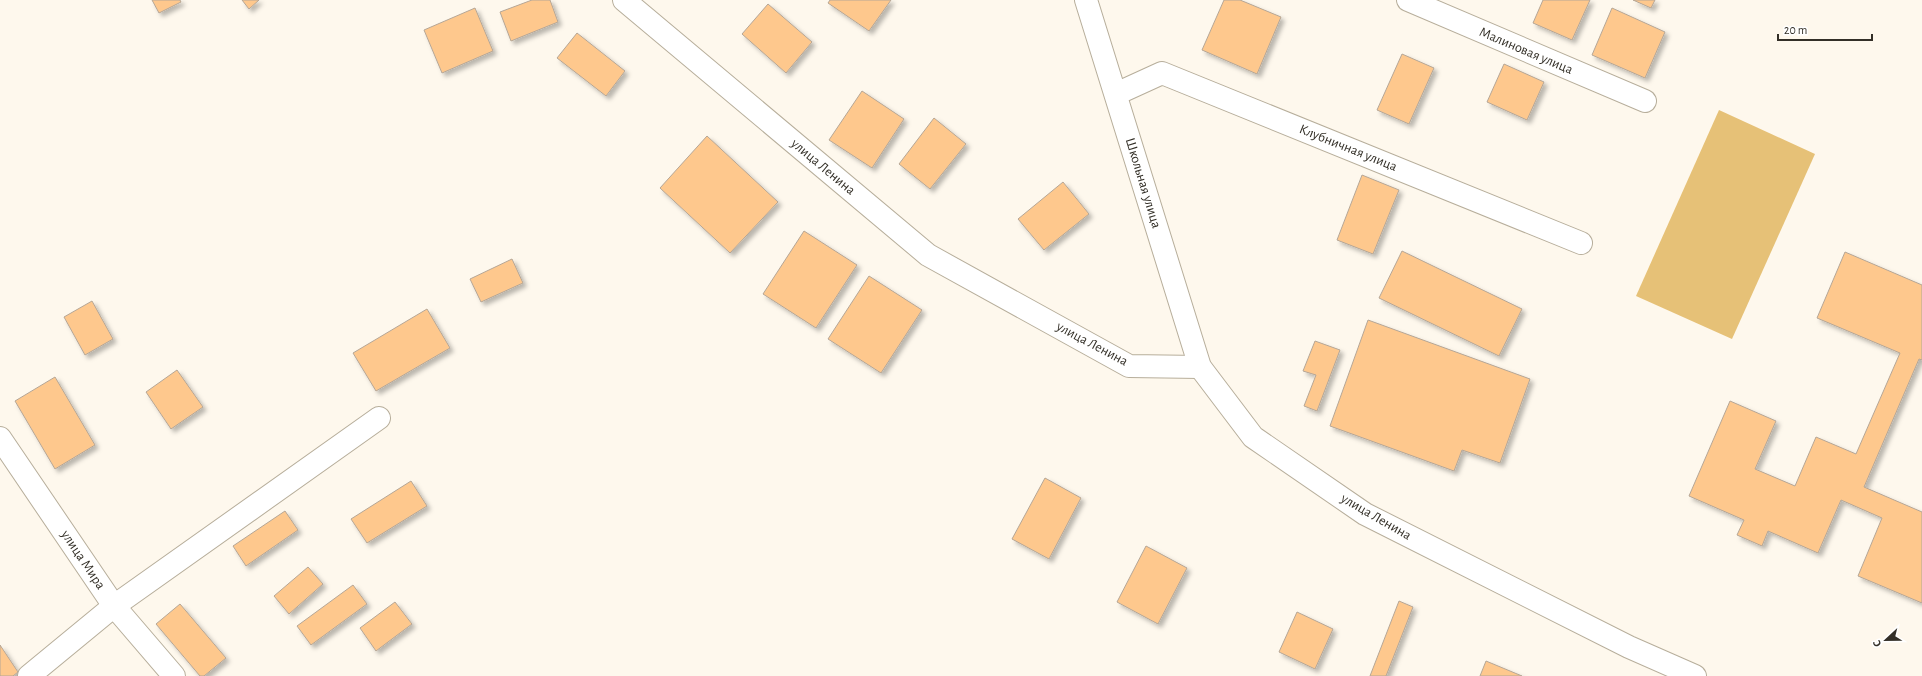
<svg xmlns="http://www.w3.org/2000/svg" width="1922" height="676" font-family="'Alegreya Sans',sans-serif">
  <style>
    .green { fill: #e6c177 }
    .building { fill: #fec88d; stroke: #b5a696; filter: url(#shadow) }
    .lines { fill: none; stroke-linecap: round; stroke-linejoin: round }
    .minor-casing { stroke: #b7ae9b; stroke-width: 24 }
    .minor { stroke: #fff; stroke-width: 22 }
    .labels { text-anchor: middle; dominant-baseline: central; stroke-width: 4; stroke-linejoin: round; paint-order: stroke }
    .street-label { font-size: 14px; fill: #332f27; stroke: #fff }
  </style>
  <defs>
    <filter id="shadow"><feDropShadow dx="3.5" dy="3.5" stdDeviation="2" flood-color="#0004"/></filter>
  </defs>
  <rect width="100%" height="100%" fill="#fef8ed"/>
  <path class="green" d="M 1719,110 L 1815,154 L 1732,339 L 1636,296 Z"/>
  <g class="building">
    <path d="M 152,0 L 180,0 L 181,2 L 159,13 Z"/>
    <path d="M 242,0 L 259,0 L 249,9 Z"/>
    <path d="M 532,0 L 550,0 L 558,22 L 511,41 L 500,12 Z"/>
    <path d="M 830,0 L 891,0 L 869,31 L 828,3 Z"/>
    <path d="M 1224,0 L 1240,0 L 1281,17 L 1257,74 L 1202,50 Z"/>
    <path d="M 1543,0 L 1590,0 L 1572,40 L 1533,23 Z"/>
    <path d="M 1633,0 L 1655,0 L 1651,8 Z"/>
    <path d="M 768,4 L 812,42 L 786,73 L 742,34 Z"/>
    <path d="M 475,8 L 493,51 L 442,73 L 424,30 Z"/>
    <path d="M 1612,8 L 1665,32 L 1645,78 L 1592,55 Z"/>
    <path d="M 577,33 L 625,71 L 606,96 L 557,58 Z"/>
    <path d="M 1402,54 L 1434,68 L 1409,124 L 1377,110 Z"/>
    <path d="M 1504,64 L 1544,82 L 1527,120 L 1487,102 Z"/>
    <path d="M 862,91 L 904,119 L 872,168 L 829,140 Z"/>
    <path d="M 934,118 L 966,144 L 930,189 L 899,164 Z"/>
    <path d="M 707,136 L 778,202 L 730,253 L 660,188 Z"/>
    <path d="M 1362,175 L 1399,190 L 1373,254 L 1337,240 Z"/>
    <path d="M 1063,182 L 1089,214 L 1044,250 L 1018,219 Z"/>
    <path d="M 804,231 L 857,265 L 816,328 L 763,294 Z"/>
    <path d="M 1402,251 L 1522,309 L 1499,356 L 1379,298 Z"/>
    <path d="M 1845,252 L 1922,285 L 1922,360 L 1919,359 L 1864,487 L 1922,512 L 1922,603 L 1858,576 L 1882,518 L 1841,500 L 1818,553 L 1768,531 L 1762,546 L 1737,535 L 1744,520 L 1689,496 L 1730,401 L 1776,421 L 1755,469 L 1795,486 L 1816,437 L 1856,454 L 1900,353 L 1817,318 Z"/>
    <path d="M 512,259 L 523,283 L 481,302 L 470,279 Z"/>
    <path d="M 869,276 L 922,310 L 881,373 L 828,339 Z"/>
    <path d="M 92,301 L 113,339 L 85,355 L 64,317 Z"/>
    <path d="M 427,309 L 450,348 L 376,391 L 353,353 Z"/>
    <path d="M 1368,320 L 1530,379 L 1500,463 L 1462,450 L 1454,471 L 1330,426 Z"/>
    <path d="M 1315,341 L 1340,350 L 1317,411 L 1304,406 L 1316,375 L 1303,371 Z"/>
    <path d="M 177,370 L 203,407 L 171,429 L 146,392 Z"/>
    <path d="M 55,377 L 95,445 L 55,469 L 15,401 Z"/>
    <path d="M 1045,478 L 1081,498 L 1049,559 L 1012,539 Z"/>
    <path d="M 411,481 L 427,506 L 367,543 L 351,519 Z"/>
    <path d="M 285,511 L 298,530 L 246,566 L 233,546 Z"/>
    <path d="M 1146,546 L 1187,568 L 1158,624 L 1117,602 Z"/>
    <path d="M 308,567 L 323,584 L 289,614 L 274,596 Z"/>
    <path d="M 353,585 L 367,604 L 311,645 L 297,626 Z"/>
    <path d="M 1399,601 L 1413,607 L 1386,676 L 1370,676 Z"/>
    <path d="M 395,602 L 412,624 L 376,651 L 360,628 Z"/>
    <path d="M 180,604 L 226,658 L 204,676 L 200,676 L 156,624 Z"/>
    <path d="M 1297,612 L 1333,629 L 1315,669 L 1279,652 Z"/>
    <path d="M 0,645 L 18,672 L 13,676 L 0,676 Z"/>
    <path d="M 1486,661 L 1522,676 L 1480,676 Z"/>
  </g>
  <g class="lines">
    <g class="minor-casing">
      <g id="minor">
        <path d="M 624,0 L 928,255 L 1129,366 L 1200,367"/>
        <path d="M 1086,0 L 1200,367 L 1253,437 L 1365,514 L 1629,647 L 1695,676"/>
        <path d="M 1408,0 L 1645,101"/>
        <path d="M 1116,94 L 1162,73 L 1581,243"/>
        <path d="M 0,438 L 114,606 L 174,676"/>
        <path d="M 29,676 L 114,606 L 379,418"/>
      </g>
    </g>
    <use href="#minor" class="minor"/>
  </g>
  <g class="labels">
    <g class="street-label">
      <text transform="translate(1526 51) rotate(23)">Малиновая улица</text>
      <text transform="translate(1348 148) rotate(22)">Клубничная улица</text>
      <text transform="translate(823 167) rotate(40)">улица Ленина</text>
      <text transform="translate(1143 183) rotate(73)">Школьная улица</text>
      <text transform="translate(1092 344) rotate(28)">улица Ленина</text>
      <text transform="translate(1376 517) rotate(30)">улица Ленина</text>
      <text transform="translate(83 560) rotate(56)">улица Мира</text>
    </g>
  </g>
  <g transform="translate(1886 640) rotate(248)" stroke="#ffffff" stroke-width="3" paint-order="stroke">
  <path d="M0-3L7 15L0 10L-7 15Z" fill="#332f27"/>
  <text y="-6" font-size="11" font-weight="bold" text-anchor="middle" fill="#332f27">С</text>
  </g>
  <path d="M1778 34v6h94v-6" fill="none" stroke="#332f27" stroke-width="2"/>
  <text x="1784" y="34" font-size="12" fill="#332f27" stroke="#ffffff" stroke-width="3" paint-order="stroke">20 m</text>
</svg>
